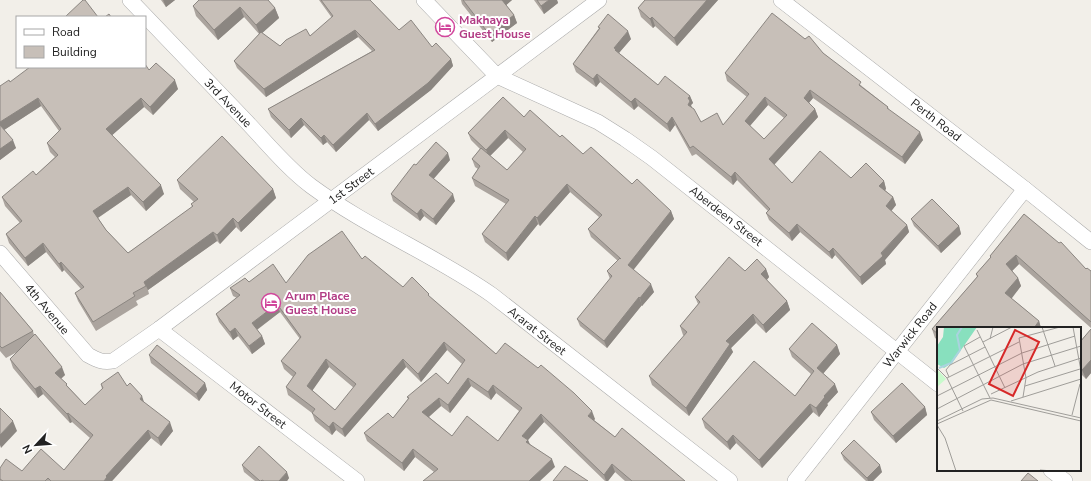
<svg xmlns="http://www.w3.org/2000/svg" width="1091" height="481" font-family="'Nunito Sans',sans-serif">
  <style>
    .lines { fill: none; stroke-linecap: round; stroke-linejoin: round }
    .minor-casing { stroke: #a9a9a9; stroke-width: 16 }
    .minor { stroke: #fff; stroke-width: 15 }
    .wall { fill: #aba49e; fill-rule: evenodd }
    .shaded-wall { fill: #8b8681 }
    .building { fill: #c7bfb8; stroke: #8b8681; fill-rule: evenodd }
    .labels { text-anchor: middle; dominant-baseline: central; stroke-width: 4; stroke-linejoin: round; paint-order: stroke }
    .hotel-label { font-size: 12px; font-weight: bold; fill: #b23c85; stroke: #fff; text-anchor: start }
    .street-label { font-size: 12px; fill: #222; stroke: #fff }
    .inset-river { fill: none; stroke: #aad3df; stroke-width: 2 }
    .inset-road { fill: none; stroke: #9f9d99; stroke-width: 1 }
    .view { fill: #d62828; fill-opacity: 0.15; stroke: #d62828; stroke-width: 2 }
    .inset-edge { fill: none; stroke: #222; stroke-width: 2 }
  </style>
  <rect width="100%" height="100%" fill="#f2efe9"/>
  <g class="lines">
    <g class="minor-casing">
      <g id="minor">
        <path d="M 130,0 C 168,40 207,80 245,120 C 266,142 287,168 311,186 C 368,228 435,255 492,295 L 730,481"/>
        <path d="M 424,0 L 497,76 L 598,122 L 625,139 L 652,158 L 938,384"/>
        <path d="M 781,0 L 1025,189 L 1091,242"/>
        <path d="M 0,253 L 88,355 C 97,360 103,363 113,361 L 159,329 L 599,0"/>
        <path d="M 159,329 L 357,481"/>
        <path d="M 1051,470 L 1065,481"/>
        <path d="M 795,481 L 1025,189"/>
      </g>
    </g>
    <use href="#minor" class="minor"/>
  </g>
  <g class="wall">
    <path d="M 161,0 L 175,0 L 166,7 Z"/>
    <path d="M 319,0 L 370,0 L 399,30 L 432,47 L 451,59 L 453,66 L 431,90 L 378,131 L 369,120 L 336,152 L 327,142 L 323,145 L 304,125 L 291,138 L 271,117 L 268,109 L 372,51 L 358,37 L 266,97 L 237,68 L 234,61 L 259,34 L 244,17 L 218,40 L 196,16 L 193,6 L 275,8 L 279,18 L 262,33 L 280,46 L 310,36 L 332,18 Z"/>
    <path d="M 461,0 L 512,0 L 506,5 L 514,15 L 517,23 L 492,42 L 462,4 Z"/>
    <path d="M 534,0 L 557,0 L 558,3 L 544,14 Z"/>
    <path d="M 645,0 L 718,0 L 677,46 L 655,26 L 653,28 L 641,17 L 638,8 Z"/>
    <path d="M 598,27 L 631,39 L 619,53 L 658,85 L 690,96 L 693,103 L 691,105 L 692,108 L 701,122 L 723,125 L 747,97 L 727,81 L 725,73 L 805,39 L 823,53 L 863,87 L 888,107 L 889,110 L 923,140 L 905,164 L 813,98 L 809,103 L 815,109 L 818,117 L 774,165 L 792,183 L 851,178 L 884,181 L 886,189 L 885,190 L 893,197 L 896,205 L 891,211 L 907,225 L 909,232 L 885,260 L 886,264 L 862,285 L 835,255 L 832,259 L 800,232 L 792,241 L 769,220 L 766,213 L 768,211 L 737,180 L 733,185 L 696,154 L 692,156 L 675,125 L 670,132 L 638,106 L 634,110 L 600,82 L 596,87 L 576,72 L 573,64 L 599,28 ZM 768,105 L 784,118 L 764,139 L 750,126 Z"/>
    <path d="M 149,70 L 178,89 L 153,115 L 144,107 L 112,135 L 164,194 L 146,211 L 131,195 L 98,218 L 106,230 L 128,253 L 192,207 L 191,204 L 194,202 L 180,189 L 177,180 L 273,189 L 276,198 L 241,232 L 236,227 L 220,244 L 217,241 L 148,290 L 149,294 L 136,301 L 138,305 L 96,331 L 78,301 L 75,293 L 81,289 L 64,270 L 62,272 L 46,252 L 28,266 L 9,243 L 6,234 L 20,223 L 5,206 L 2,197 L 36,175 L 55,157 L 50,152 L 47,143 L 59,131 L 41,106 L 4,130 L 16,148 L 0,160 L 0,86 L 10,82 Z"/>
    <path d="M 524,117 L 560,137 L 583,154 L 632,184 L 671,211 L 674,219 L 633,269 L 654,292 L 642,306 L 642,305 L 607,348 L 580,326 L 577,319 L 610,279 L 607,271 L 618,261 L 591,237 L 588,229 L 599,217 L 570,192 L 540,226 L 538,224 L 508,261 L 485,242 L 482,234 L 506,204 L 475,186 L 472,178 L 478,169 L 475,167 L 472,159 L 480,149 L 471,140 L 468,133 ZM 508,138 L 523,152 L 507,170 L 490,156 Z"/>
    <path d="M 450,160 L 433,179 L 455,201 L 436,225 L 424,216 L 420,221 L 393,201 L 391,194 L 416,165 Z"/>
    <path d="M 1024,214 L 1086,269 L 1091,271 L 1091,328 L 1019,264 L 1012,271 L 1018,278 L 1021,286 L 1011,298 L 1039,321 L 1041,328 L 938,328 L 938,340 L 935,338 L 932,329 L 977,277 L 976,274 L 990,258 L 990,256 Z"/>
    <path d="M 911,219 L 959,226 L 961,234 L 941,253 L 914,226 Z"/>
    <path d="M 362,259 L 403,287 L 431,298 L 496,354 L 595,419 L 594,420 L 615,437 L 685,481 L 625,481 L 615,472 L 608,481 L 605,481 L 544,422 L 528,440 L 530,444 L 555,467 L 434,472 L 415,457 L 404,471 L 367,441 L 364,433 L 393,418 L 408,399 L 407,397 L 448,384 L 462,364 L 447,350 L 421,382 L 406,367 L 345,437 L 336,430 L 332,435 L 315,421 L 312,413 L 288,395 L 286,387 L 293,377 L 284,369 L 281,361 L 300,339 L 280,312 L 257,330 L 262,336 L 265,344 L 252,354 L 238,336 L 233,340 L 219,322 L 216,314 L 237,298 L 233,296 L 230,288 L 249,282 L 286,283 ZM 329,367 L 354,388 L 335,410 L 312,390 ZM 471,386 L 491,400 L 496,393 L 519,411 L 498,441 L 452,436 L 429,417 L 441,406 L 450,413 Z"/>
    <path d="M 766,269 L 769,277 L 767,280 L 787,301 L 790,310 L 766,333 L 756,323 L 731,348 L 733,352 L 689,416 L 652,385 L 649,376 L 684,336 L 683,335 L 680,326 L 698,304 L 695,297 L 745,271 Z"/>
    <path d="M 0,292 L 33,331 L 34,335 L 65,375 L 61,379 L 85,405 L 102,389 L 101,384 L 127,386 L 173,431 L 161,446 L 151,438 L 112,481 L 0,481 L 0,468 L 22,471 L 64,470 L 90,438 L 72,422 L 70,423 L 43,394 L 38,398 L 13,368 L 10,359 L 17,352 L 6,358 L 0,351 Z"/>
    <path d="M 1091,329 L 1091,373 L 1086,379 L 1080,373 L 1080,342 Z"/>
    <path d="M 837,345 L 840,354 L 823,374 L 838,392 L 827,404 L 828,405 L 819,417 L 813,412 L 762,468 L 736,443 L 730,450 L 705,428 L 702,419 L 795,396 L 811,374 L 792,357 L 789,349 Z"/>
    <path d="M 149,355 L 205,383 L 207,390 L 199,401 L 151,363 Z"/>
    <path d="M 925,407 L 927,415 L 896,443 L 874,420 L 871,412 Z"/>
    <path d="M 841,453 L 882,472 L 873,481 L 866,481 L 844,460 Z"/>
    <path d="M 242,465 L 289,478 L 287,481 L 255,481 L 244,472 Z"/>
  </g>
  <g class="shaded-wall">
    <path d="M 163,0 L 175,0 L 166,7 Z"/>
    <path d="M 501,0 L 512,0 L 504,7 Z"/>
    <path d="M 549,0 L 557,0 L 558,3 L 544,14 L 541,6 Z"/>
    <path d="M 707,0 L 718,0 L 677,46 L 674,38 Z"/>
    <path d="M 240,7 L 244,17 L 218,40 L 214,30 Z"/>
    <path d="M 275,8 L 279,18 L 260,35 L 256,25 Z"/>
    <path d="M 514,15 L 517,23 L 492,42 L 489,34 Z"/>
    <path d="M 652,17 L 655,26 L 653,28 L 650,19 Z"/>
    <path d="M 355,30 L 358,37 L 266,97 L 264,89 Z"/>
    <path d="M 628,31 L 631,39 L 618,54 L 615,50 L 614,48 Z"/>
    <path d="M 451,59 L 453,66 L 431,90 L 378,131 L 375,124 Z"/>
    <path d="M 597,74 L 600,82 L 596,87 L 593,79 Z"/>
    <path d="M 175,80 L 178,89 L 153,115 L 150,107 Z"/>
    <path d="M 810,90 L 813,98 L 807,105 L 804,98 Z"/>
    <path d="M 690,96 L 693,103 L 691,105 L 692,109 L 688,105 L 688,98 Z"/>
    <path d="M 765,97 L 768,105 L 748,128 L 745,121 Z"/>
    <path d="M 38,98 L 41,106 L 1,132 L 0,128 L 0,122 Z"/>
    <path d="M 141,98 L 144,107 L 109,138 L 106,129 Z"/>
    <path d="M 635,98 L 638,106 L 634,110 L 631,102 Z"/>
    <path d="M 815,109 L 818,117 L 772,167 L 769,159 Z"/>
    <path d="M 367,113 L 369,120 L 336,152 L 333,145 Z"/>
    <path d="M 672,117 L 675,125 L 670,132 L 667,124 Z"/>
    <path d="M 301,118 L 304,125 L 291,138 L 289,130 Z"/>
    <path d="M 505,130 L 508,138 L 489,157 L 486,150 Z"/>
    <path d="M 920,132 L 923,140 L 905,164 L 902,157 Z"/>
    <path d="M 324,135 L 327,142 L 323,145 L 321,138 Z"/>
    <path d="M 13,140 L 16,148 L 0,160 L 0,149 Z"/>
    <path d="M 448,153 L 450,160 L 431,182 L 429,175 Z"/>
    <path d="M 735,172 L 737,180 L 733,185 L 731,177 Z"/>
    <path d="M 884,181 L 886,189 L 882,193 L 879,186 Z"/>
    <path d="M 567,184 L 570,192 L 540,226 L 537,218 Z"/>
    <path d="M 161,185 L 164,194 L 146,211 L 143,202 Z"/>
    <path d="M 128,187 L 131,195 L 96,219 L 93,211 Z"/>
    <path d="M 273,189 L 276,198 L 241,232 L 238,223 Z"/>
    <path d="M 453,194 L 455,201 L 436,225 L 433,219 Z"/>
    <path d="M 893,197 L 896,205 L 889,214 L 886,206 Z"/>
    <path d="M 421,209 L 424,216 L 420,221 L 417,214 Z"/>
    <path d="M 671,211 L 674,219 L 631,273 L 628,265 Z"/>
    <path d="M 535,216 L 538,224 L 508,261 L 506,253 Z"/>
    <path d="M 233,218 L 236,227 L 220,244 L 217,235 Z"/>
    <path d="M 797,224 L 800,232 L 792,241 L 789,233 Z"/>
    <path d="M 907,225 L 909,232 L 885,260 L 886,264 L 862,285 L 860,277 Z"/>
    <path d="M 959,226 L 961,234 L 941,253 L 938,246 Z"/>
    <path d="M 213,232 L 217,241 L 148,290 L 144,282 Z"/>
    <path d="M 43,243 L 46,252 L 28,266 L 25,258 Z"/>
    <path d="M 833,248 L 835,255 L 832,259 L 829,252 Z"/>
    <path d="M 1016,255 L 1019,264 L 1010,273 L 1006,264 Z"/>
    <path d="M 61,262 L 64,270 L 62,272 L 59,264 Z"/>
    <path d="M 766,269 L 769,277 L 764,283 L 761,274 Z"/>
    <path d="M 1018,278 L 1021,286 L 1009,302 L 1005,293 Z"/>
    <path d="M 651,284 L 654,292 L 642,306 L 640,298 Z"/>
    <path d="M 639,297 L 642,305 L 607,348 L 604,341 Z"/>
    <path d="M 787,301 L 790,310 L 766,333 L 763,325 Z"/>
    <path d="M 277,304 L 280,312 L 255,331 L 252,323 Z"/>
    <path d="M 753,314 L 756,323 L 731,348 L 733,352 L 689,416 L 686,408 L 726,341 Z"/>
    <path d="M 1039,321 L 1041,328 L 1034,328 Z"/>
    <path d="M 235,328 L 238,336 L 233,340 L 230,332 Z"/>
    <path d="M 262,336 L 265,344 L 252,354 L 249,346 Z"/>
    <path d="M 444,342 L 447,350 L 421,382 L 418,374 Z"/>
    <path d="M 837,345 L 840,354 L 820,377 L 817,368 Z"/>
    <path d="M 326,359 L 329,367 L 310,394 L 307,386 Z"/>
    <path d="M 403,359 L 406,367 L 345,437 L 342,429 Z"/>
    <path d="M 1091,360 L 1091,373 L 1086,379 L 1082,370 Z"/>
    <path d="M 62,367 L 65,375 L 58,381 L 55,373 Z"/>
    <path d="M 468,378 L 471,386 L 450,413 L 448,405 Z"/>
    <path d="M 205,383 L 207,390 L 199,401 L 196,394 Z"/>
    <path d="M 835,384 L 838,392 L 827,404 L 828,405 L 819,417 L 816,408 L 824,396 Z"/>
    <path d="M 493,385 L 496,393 L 491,400 L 488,392 Z"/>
    <path d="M 40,386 L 43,394 L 38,398 L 35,389 Z"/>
    <path d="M 142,396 L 145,405 L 140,399 Z"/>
    <path d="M 439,398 L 441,406 L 425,420 L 422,412 Z"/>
    <path d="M 810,404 L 813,412 L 762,468 L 759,460 Z"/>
    <path d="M 925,407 L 927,415 L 896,443 L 893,436 Z"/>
    <path d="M 592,411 L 595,419 L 590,424 L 588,416 Z"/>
    <path d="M 68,413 L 72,422 L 70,423 L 67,414 Z"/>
    <path d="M 541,414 L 544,422 L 528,440 L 531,448 L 522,436 Z"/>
    <path d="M 13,421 L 17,431 L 1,448 L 0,445 L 0,435 Z"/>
    <path d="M 170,422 L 173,431 L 161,446 L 158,438 Z"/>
    <path d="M 333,422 L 336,430 L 332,435 L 329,427 Z"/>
    <path d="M 148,430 L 151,438 L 112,481 L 104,481 L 106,476 Z"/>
    <path d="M 733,435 L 736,443 L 730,450 L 727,442 Z"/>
    <path d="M 413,449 L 415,457 L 404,471 L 402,463 Z"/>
    <path d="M 552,459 L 555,467 L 540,481 L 529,481 Z"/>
    <path d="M 612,464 L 615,472 L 608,481 L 606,481 L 604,475 Z"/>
    <path d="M 880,465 L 882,472 L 873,481 L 868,481 L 867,478 Z"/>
    <path d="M 287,472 L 289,478 L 287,481 L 279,481 Z"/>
  </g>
  <g class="building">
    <path d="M 83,0 L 85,0 L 98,17 L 65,17 Z"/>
    <path d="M 199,0 L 268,0 L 275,8 L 256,25 L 240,7 L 214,30 L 193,6 Z"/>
    <path d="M 321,0 L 370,0 L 399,30 L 411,20 L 432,47 L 436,43 L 451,59 L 428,83 L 375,124 L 367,113 L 333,145 L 324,135 L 321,138 L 301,118 L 289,130 L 268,109 L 375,50 L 355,30 L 264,89 L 234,61 L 261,32 L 280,46 L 286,40 L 306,29 L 310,36 L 333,16 Z"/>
    <path d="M 463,0 L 502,0 L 514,15 L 489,34 Z"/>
    <path d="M 537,0 L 549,0 L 541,6 Z"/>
    <path d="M 645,0 L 707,0 L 674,38 L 652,17 L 650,19 L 638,8 Z"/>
    <path d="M 772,13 L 805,39 L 809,36 L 823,53 L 861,82 L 859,85 L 888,107 L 887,108 L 920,132 L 902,157 L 810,90 L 804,98 L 815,109 L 769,159 L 792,183 L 820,151 L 851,178 L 866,163 L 884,181 L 879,186 L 893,197 L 886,206 L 907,225 L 881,253 L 883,256 L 860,277 L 833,248 L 829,252 L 797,224 L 789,233 L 766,213 L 770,209 L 735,172 L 731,177 L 693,146 L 690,148 L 672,117 L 667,124 L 635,98 L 631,102 L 597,74 L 593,79 L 573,64 L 600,28 L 598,27 L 608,14 L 628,31 L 614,48 L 616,49 L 615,50 L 658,85 L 665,76 L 690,96 L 688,98 L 690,101 L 688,105 L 694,109 L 701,122 L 717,113 L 723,125 L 749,94 L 725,73 ZM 765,97 L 787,115 L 764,139 L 745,121 Z"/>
    <path d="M 109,14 L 111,17 L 105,17 Z"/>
    <path d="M 156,63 L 175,80 L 150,107 L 141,98 L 106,129 L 161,185 L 143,202 L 128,187 L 93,211 L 106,230 L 128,253 L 193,206 L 191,204 L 198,199 L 177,180 L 222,136 L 273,189 L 238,223 L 233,218 L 217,235 L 213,232 L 144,282 L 146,286 L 133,293 L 135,296 L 93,322 L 75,293 L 84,287 L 61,262 L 59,264 L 43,243 L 25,258 L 6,234 L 22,221 L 2,197 L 33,171 L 36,175 L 58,155 L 47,143 L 61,129 L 38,98 L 0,122 L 0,86 L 9,80 L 10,82 L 30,67 L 145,67 L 145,64 L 149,70 Z"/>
    <path d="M 503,97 L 524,117 L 530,110 L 560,137 L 562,135 L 583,154 L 591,147 L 632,184 L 637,179 L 671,211 L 628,265 L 651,284 L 640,298 L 639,297 L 604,341 L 577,319 L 612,276 L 607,271 L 620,258 L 621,259 L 588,229 L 602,215 L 567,184 L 537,218 L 535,216 L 506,253 L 482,234 L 509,200 L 472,178 L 480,166 L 472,159 L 481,148 L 507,170 L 526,149 L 505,130 L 486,150 L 468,133 Z"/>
    <path d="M 0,125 L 13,140 L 0,149 Z"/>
    <path d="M 436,142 L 448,153 L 429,175 L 453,194 L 433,219 L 421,209 L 417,214 L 391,194 L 414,164 L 416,165 Z"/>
    <path d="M 932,199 L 959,226 L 938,246 L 911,219 Z"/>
    <path d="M 1024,214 L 1059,243 L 1061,242 L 1086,269 L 1087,268 L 1091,271 L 1091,322 L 1016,255 L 1006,264 L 1018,278 L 1005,293 L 1039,321 L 1034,328 L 938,328 L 938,334 L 932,329 L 978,276 L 976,274 L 991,257 L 990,256 Z"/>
    <path d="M 342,231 L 362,259 L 365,256 L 403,287 L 412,277 L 429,294 L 428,295 L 496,354 L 505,343 L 538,368 L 541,365 L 574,393 L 592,411 L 588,416 L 615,437 L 622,428 L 685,481 L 632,481 L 612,464 L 604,475 L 541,414 L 522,436 L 528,440 L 526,442 L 552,459 L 529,481 L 423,481 L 438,469 L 413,449 L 402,463 L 364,433 L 388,413 L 393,418 L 409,398 L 407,397 L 436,373 L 448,384 L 465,360 L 444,342 L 418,374 L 403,359 L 342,429 L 333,422 L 329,427 L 312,413 L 315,409 L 286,387 L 296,373 L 281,361 L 301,337 L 277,304 L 252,323 L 262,336 L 249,346 L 235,328 L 230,332 L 216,314 L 240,295 L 230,288 L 245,278 L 249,282 L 273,264 L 286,283 L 308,255 ZM 326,359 L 356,384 L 335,410 L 307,386 ZM 468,378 L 488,392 L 493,385 L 522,408 L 498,441 L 467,416 L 452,436 L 422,412 L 439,398 L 448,405 Z"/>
    <path d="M 729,257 L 745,271 L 757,259 L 766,269 L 761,274 L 787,301 L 763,325 L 753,314 L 726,341 L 730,344 L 686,408 L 649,376 L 687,332 L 680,326 L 700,302 L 695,297 Z"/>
    <path d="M 0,292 L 33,331 L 2,348 L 0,346 Z"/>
    <path d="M 812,323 L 837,345 L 817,368 L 835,384 L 824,396 L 825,397 L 816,408 L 810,404 L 759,460 L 733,435 L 727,442 L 702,419 L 754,361 L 795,396 L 814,371 L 789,349 Z"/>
    <path d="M 1091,329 L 1091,360 L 1082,370 L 1080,368 L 1080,342 Z"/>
    <path d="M 35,334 L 62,367 L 55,373 L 67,384 L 66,385 L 85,405 L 103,388 L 101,384 L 118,372 L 127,386 L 130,383 L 142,396 L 140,399 L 170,422 L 158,438 L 148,430 L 106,476 L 107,477 L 104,481 L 51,481 L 48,478 L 45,481 L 3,481 L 0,479 L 0,468 L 6,459 L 22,471 L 41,449 L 64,470 L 93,435 L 68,413 L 67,414 L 40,386 L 35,389 L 10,359 Z"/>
    <path d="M 157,345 L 205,383 L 196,394 L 149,355 Z"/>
    <path d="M 902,383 L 925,407 L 893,436 L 871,412 Z"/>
    <path d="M 0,408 L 13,421 L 0,435 Z"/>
    <path d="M 854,440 L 880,465 L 867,478 L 841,453 Z"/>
    <path d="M 259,446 L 287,472 L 279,481 L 264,481 L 262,480 L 261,481 L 260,481 L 242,465 Z"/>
    <path d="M 565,466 L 588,481 L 553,481 Z"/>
    <path d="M 1028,473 L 1038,481 L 1021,481 Z"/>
  </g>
  <defs>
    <g id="hotel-ring" transform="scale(1)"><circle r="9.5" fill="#fff" stroke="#d1479c" stroke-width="1.5"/><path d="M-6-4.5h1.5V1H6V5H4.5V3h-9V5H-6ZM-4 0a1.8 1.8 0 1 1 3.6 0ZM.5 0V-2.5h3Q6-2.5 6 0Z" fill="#d1479c"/></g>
  </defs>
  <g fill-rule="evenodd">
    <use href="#hotel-ring" x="445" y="27"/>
    <use href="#hotel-ring" x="271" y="303"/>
  </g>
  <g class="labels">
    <g class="hotel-label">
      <text x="459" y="20">Makhaya<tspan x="459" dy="14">Guest House</tspan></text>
      <text x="285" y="296">Arum Place<tspan x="285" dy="14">Guest House</tspan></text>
    </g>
    <g class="street-label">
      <text transform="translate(228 103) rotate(46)">3rd Avenue</text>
      <text transform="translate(936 120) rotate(38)">Perth Road</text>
      <text transform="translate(351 186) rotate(-37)">1st Street</text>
      <text transform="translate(726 216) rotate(38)">Aberdeen Street</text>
      <text transform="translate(47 309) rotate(50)">4th Avenue</text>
      <text transform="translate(537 331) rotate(38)">Ararat Street</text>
      <text transform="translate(910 335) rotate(-52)">Warwick Road</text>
      <text transform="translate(258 405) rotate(38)">Motor Street</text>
    </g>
  </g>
  <g transform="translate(937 327)">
    <rect width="144" height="144" fill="#f2efe9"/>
    <path d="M 0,42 L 9,52 L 0,60 Z" fill="#c8facc"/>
    <path d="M 7,0 L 40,0 L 15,36 L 7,41 L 0,37 L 0,19 L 6,10 Z" fill="#88e0be"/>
    <path class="inset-river" d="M 2,41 L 14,36 L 23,23 L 20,8 L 25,0"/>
    <path class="inset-road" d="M 105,0 L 118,39M 136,0 L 144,44M 40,3 L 68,61M 43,10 L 27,19 L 53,71M 53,12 L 56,0M 46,15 L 75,0M 0,41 L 10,51 L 26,84M 12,50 L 9,43 L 13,38 L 48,20M 10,51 L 82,15M 88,59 L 143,42M 54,67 L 101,45 L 144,31M 0,69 L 85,26 L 138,9M 86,70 L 89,51 L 82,11 L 123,0M 74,74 L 144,52M 0,82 L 86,37 L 144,19M 135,88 L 143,57M 0,94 L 45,72 L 56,71 L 144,91M 0,97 L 54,73 L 144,94M 0,98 L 8,111 L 19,144M 103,143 L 116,144"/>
    <path class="view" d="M 78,3 L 102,15 L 76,69 L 52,57 Z"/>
    <rect width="144" height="144" class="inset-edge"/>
  </g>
  <rect x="16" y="16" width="130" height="52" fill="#ffffff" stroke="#a7a7a7"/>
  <rect x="24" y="29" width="20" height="6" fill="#ffffff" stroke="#a7a7a7"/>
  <text x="52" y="36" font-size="12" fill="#222222">Road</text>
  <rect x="24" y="46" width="20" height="12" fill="#c7bfb8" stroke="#a7a7a7"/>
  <text x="52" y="56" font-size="12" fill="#222222">Building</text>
  <g transform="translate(36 445) rotate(244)" stroke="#ffffff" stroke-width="3" paint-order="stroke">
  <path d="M0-3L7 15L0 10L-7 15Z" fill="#222222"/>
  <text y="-6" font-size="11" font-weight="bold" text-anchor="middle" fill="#222222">N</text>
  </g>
</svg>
